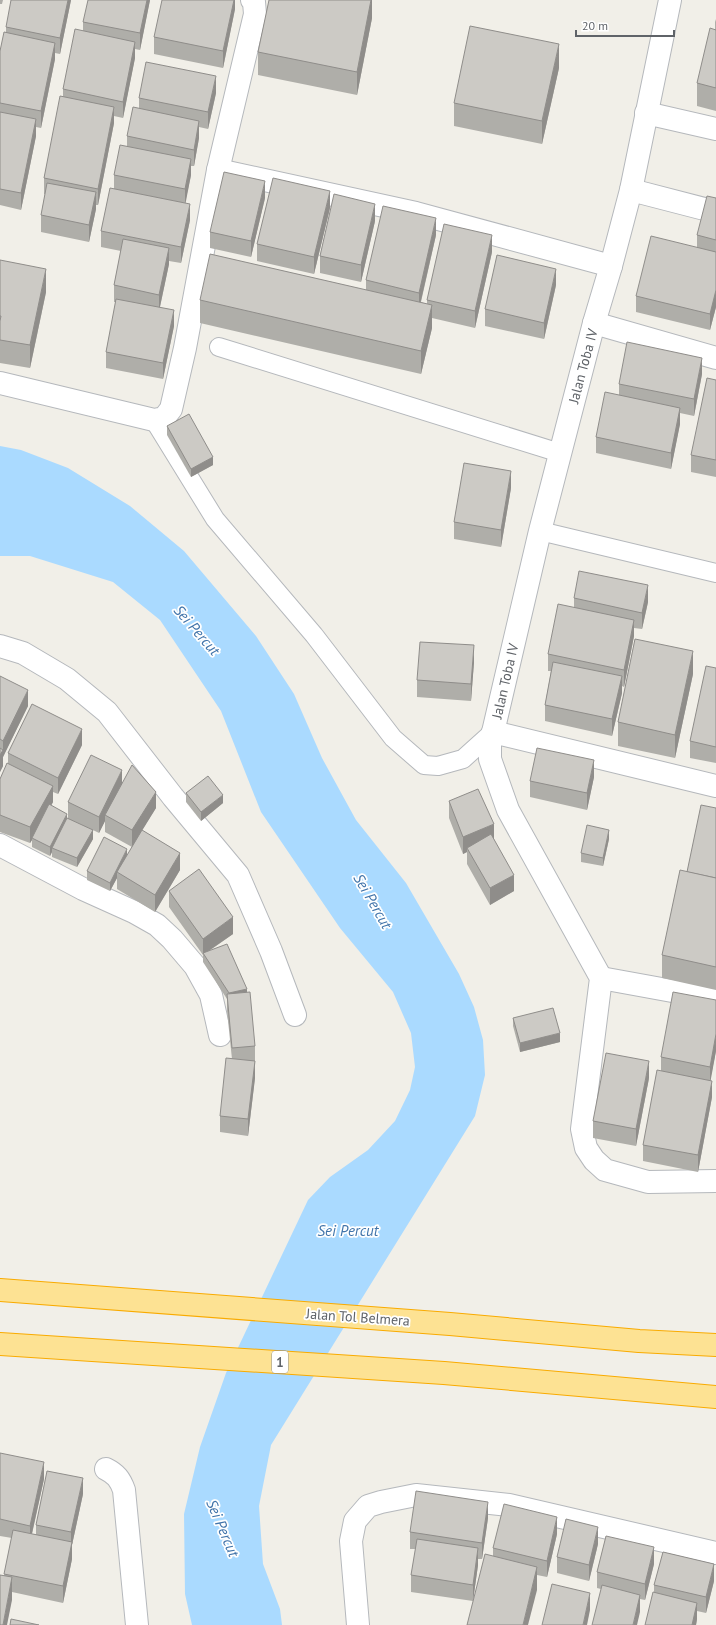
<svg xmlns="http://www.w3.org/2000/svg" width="716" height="1625" font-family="'PT Sans',sans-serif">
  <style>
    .water { fill: #aadaff }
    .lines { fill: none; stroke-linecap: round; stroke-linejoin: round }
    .lane-casing { stroke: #b5b8bc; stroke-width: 20 }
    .street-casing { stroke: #b5b8bc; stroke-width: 24 }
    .highway-casing { stroke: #f9ab00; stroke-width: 24 }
    .lane { stroke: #fff; stroke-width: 18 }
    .street { stroke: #fff; stroke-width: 22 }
    .highway { stroke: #fde293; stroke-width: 22 }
    .wall { fill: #afaea9 }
    .shaded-wall { fill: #8f8d8a }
    .building { fill: #cccac5; stroke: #8f8d8a }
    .labels { text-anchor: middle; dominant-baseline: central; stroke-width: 3.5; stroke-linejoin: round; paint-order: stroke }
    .shield { fill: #fff; stroke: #8f9295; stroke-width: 1 }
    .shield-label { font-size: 13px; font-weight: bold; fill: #5f6368 }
    .street-label { font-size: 14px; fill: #5f6368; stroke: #fff }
    .water-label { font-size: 15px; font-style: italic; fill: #4174aa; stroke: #fff }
  </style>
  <rect width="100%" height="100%" fill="#f1efe8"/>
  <path class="water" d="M 0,446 L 21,450 L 68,468 L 130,506 L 184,551 L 256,636 L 294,694 L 322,758 L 356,820 L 406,883 L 459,974 L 474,1007 L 483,1040 L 485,1075 L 475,1116 L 271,1445 L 259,1506 L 263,1564 L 280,1609 L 282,1625 L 192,1625 L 185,1594 L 184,1514 L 200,1447 L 226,1373 L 308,1200 L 330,1177 L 368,1150 L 395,1121 L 410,1090 L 415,1067 L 411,1033 L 393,992 L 340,928 L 261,812 L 221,711 L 160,620 L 113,582 L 30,556 L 0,556 Z"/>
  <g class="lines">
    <g class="lane-casing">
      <g id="lane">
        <path d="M 219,347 L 560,453"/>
        <path d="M 154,420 L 215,519 L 314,635 L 393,738 L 424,765 L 438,766 L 463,759 L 493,732"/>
        <path d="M 540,531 L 716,573"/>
      </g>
    </g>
    <g class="street-casing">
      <g id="street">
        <path d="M 670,0 L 631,190 L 611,266 L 594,323 L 540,531 L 490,745 L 490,759 L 508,810 L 601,978 L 582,1129 L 586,1148 L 594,1160 L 605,1170 L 648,1182 L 716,1181"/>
        <path d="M 646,113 L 716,129"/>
        <path d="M 218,170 L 416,213 L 611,266"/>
        <path d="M 631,190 L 716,212"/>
        <path d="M 594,323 L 716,358"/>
        <path d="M 0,383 L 154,420 L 164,418 L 171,409 L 185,348 L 218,170 L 255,14 L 254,2 L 252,0"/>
        <path d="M 0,646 L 23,653 L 67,679 L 107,712 L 173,797 L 238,875 L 271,951 L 295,1015"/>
        <path d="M 493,732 L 716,786"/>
        <path d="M 0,845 L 83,889 L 134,912 L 157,925 L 172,939 L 195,966 L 211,995 L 220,1035"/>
        <path d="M 601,978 L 716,999"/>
        <path d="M 106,1469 C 116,1474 120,1479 124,1490 L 137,1625"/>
        <path d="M 358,1625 L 351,1541 L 355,1521 L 368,1506 L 381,1502 L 416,1495 L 509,1505 L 716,1553"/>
      </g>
    </g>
    <g class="highway-casing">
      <g id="highway">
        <path d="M 0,1290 L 450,1324 L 639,1341 L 716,1345"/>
        <path d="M 0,1344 L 444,1373 L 716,1397"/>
      </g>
    </g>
    <use href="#lane" class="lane"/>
    <use href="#street" class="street"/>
    <use href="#highway" class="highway"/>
  </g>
  <g class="wall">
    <path d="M 0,0 L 3,0 L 2,4 L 0,4 Z"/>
    <path d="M 71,0 L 60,54 L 55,53 L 55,59 L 41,128 L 36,127 L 36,136 L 21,210 L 0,205 L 0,51 L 6,33 L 6,27 Z"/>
    <path d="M 150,0 L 140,50 L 135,49 L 135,58 L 123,118 L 114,116 L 114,123 L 98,205 L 96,205 L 96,209 L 89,242 L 41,232 L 41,215 L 45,194 L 44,194 L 44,178 L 63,97 L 63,89 L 83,31 L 83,22 Z"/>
    <path d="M 235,0 L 235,9 L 223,68 L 154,54 L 154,37 Z"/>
    <path d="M 372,0 L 372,18 L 357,95 L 258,75 L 258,52 Z"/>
    <path d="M 716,19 L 716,111 L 697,106 L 697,83 L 715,30 L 715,22 Z"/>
    <path d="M 559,68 L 542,144 L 454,126 L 454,103 Z"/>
    <path d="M 216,93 L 208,129 L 199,127 L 199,138 L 194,166 L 191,166 L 191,175 L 185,203 L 190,220 L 181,263 L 169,261 L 169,264 L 160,307 L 174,326 L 163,379 L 106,368 L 106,352 L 116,302 L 114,302 L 114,285 L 121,251 L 101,247 L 101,231 L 114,188 L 114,175 L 127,146 L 127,136 L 139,109 L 139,98 Z"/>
    <path d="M 265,198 L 251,257 L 210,248 L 210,232 Z"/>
    <path d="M 716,198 L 716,307 L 710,330 L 636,312 L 636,296 L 697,247 L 697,235 Z"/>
    <path d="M 330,208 L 314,274 L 257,261 L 257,244 Z"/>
    <path d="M 375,221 L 361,282 L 320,273 L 320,256 Z"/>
    <path d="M 436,235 L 421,302 L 427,304 L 427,300 L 492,252 L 475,328 L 432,318 L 432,328 L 421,374 L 200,323 L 200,300 L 366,290 L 366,280 Z"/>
    <path d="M 0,260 L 46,292 L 30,368 L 0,363 Z"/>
    <path d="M 556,285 L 544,339 L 485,326 L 485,309 Z"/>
    <path d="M 702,374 L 694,416 L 680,413 L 680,424 L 671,469 L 596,453 L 596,437 L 619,395 L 619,384 Z"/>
    <path d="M 716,380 L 716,477 L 691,472 L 691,455 Z"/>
    <path d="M 167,426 L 213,465 L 191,477 L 167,435 Z"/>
    <path d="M 511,488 L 501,547 L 454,539 L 454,522 Z"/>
    <path d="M 574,598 L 648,602 L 642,629 L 634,628 L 634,636 L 624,687 L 622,686 L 622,693 L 612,736 L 545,721 L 545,705 L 551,671 L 548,671 L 548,654 L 574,607 Z"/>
    <path d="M 474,662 L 471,701 L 417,697 L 417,680 Z"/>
    <path d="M 716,668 L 716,763 L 690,758 L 690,741 Z"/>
    <path d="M 693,674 L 675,758 L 618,746 L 618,722 Z"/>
    <path d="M 0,676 L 28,706 L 3,757 L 3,766 L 0,772 Z"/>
    <path d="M 82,745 L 58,794 L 53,792 L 53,802 L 51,806 L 67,819 L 68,819 L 68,802 L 122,783 L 156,808 L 142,830 L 180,870 L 155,912 L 117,889 L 117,878 L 110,891 L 87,880 L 87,871 L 127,856 L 132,847 L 105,832 L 105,821 L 99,833 L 93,830 L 93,839 L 77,867 L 52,857 L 52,852 L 50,856 L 32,847 L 32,840 L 30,843 L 0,832 L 0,779 L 8,764 L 8,753 Z"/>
    <path d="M 594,777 L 587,810 L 530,797 L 530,781 Z"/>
    <path d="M 186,793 L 223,803 L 201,821 L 186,802 Z"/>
    <path d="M 449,801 L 494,839 L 514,891 L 490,905 L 467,864 L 467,852 L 463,854 L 449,818 Z"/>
    <path d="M 716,808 L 716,990 L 662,978 L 662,955 L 687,872 Z"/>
    <path d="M 609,839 L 603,866 L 581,862 L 581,853 Z"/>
    <path d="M 169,891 L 233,934 L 209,951 L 247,992 L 255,1046 L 255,1078 L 248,1136 L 220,1132 L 220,1116 L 232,1059 L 227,1011 L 227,999 L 203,962 L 203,955 L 169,907 Z"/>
    <path d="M 716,1000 L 716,1051 L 710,1080 L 712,1097 L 698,1172 L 643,1161 L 643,1145 L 661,1071 L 661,1057 Z"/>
    <path d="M 513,1018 L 560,1042 L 520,1052 L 513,1026 Z"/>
    <path d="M 649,1078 L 636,1146 L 593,1138 L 593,1121 Z"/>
    <path d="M 0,1453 L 44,1479 L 32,1534 L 36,1535 L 36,1525 L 83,1494 L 72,1545 L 72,1559 L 63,1603 L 12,1592 L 12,1600 L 4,1576 L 12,1538 L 0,1536 Z"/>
    <path d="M 488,1518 L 482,1559 L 478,1559 L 478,1565 L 473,1601 L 411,1592 L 411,1575 L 416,1549 L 410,1549 L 410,1532 Z"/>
    <path d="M 557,1534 L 547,1577 L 537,1575 L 537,1590 L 493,1556 L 493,1548 Z"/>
    <path d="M 598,1544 L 589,1581 L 557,1573 L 557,1557 Z"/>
    <path d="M 654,1564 L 645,1600 L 640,1599 L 640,1612 L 601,1589 L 597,1588 L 597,1572 Z"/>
    <path d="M 714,1581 L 706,1613 L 697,1611 L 697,1619 L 696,1625 L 645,1625 L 654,1592 L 654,1585 Z"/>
  </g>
  <g class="shaded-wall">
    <path d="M 68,0 L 71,0 L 60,54 L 60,38 Z"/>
    <path d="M 147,0 L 150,0 L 140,50 L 140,33 Z"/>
    <path d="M 234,0 L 235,0 L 235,9 L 223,68 L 223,51 Z"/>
    <path d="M 371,0 L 372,0 L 372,18 L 357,95 L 357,72 Z"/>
    <path d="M 135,42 L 135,58 L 123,118 L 123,102 Z"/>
    <path d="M 55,43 L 55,59 L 41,128 L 41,111 Z"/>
    <path d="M 559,44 L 559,68 L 542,144 L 542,121 Z"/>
    <path d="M 216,76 L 216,93 L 208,129 L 208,112 Z"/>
    <path d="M 114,107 L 114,123 L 98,205 L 98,189 Z"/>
    <path d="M 36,119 L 36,136 L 21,210 L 21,193 Z"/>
    <path d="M 199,121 L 199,138 L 194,166 L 194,150 Z"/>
    <path d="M 191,159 L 191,175 L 185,206 L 185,189 Z"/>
    <path d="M 265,181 L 265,198 L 251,257 L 251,241 Z"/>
    <path d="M 330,191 L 330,208 L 314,274 L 314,257 Z"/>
    <path d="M 96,192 L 96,209 L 89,242 L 89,225 Z"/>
    <path d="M 190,204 L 190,220 L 181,263 L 181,247 Z"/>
    <path d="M 375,204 L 375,221 L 361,282 L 361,265 Z"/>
    <path d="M 436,218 L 436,235 L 419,309 L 419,293 Z"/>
    <path d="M 492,235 L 492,252 L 475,328 L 475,311 Z"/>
    <path d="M 169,248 L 169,264 L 159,311 L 159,295 Z"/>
    <path d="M 46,269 L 46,292 L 30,368 L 30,345 Z"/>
    <path d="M 556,269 L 556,285 L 544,339 L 544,323 Z"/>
    <path d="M 716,290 L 716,307 L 710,330 L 710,314 Z"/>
    <path d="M 432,305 L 432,328 L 421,374 L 421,351 Z"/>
    <path d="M 174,310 L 174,326 L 163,379 L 163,363 Z"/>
    <path d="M 702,358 L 702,374 L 694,416 L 694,399 Z"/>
    <path d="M 680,408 L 680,424 L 671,469 L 671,453 Z"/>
    <path d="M 213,457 L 213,465 L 191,477 L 191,469 Z"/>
    <path d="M 511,471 L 511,488 L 501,547 L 501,530 Z"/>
    <path d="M 648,585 L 648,602 L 642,629 L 642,613 Z"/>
    <path d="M 634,620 L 634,636 L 624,687 L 624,670 Z"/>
    <path d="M 474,645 L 474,662 L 471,701 L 471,684 Z"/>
    <path d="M 693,651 L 693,674 L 675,758 L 675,735 Z"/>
    <path d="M 622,676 L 622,693 L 612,736 L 612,719 Z"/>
    <path d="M 28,690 L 28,706 L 3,757 L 3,741 Z"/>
    <path d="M 82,729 L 82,745 L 58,794 L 58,778 Z"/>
    <path d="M 3,750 L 3,766 L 0,772 L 0,755 Z"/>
    <path d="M 594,760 L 594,777 L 587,810 L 587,793 Z"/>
    <path d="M 122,770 L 122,786 L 105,815 L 105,821 L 99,833 L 99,817 Z"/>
    <path d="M 53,786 L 53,802 L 33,838 L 32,838 L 32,840 L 30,843 L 30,827 Z"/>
    <path d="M 156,792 L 156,808 L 132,847 L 132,830 Z"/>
    <path d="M 223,795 L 223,803 L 201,821 L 201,812 Z"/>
    <path d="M 67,814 L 67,822 L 52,848 L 52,852 L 50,856 L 50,847 Z"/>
    <path d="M 494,824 L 494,841 L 467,848 L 467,852 L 463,854 L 463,837 Z"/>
    <path d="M 93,830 L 93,839 L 77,867 L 77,858 Z"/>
    <path d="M 609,830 L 609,839 L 603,866 L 603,858 Z"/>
    <path d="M 127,849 L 127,857 L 117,872 L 117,878 L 110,891 L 110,883 Z"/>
    <path d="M 180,853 L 180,870 L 155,912 L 155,895 Z"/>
    <path d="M 514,875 L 514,891 L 490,905 L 490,888 Z"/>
    <path d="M 233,917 L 233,934 L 204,954 L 203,953 L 203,955 L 203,939 Z"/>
    <path d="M 247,989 L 247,997 L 229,1002 L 229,993 Z"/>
    <path d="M 560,1033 L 560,1042 L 520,1052 L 520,1043 Z"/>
    <path d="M 716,1034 L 716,1051 L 710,1084 L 710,1067 Z"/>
    <path d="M 255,1061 L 255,1078 L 248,1136 L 248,1119 Z"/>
    <path d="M 649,1061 L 649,1078 L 636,1146 L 636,1129 Z"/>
    <path d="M 712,1081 L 712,1097 L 698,1172 L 698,1155 Z"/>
    <path d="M 44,1462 L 44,1479 L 30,1542 L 30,1526 Z"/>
    <path d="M 83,1478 L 83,1494 L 72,1545 L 72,1559 L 63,1603 L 63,1586 L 71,1546 L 71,1532 Z"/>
    <path d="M 488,1502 L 488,1518 L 482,1559 L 482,1543 Z"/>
    <path d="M 557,1517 L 557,1534 L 547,1577 L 547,1561 Z"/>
    <path d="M 598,1527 L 598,1544 L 589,1581 L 589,1565 Z"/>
    <path d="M 654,1547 L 654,1564 L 645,1600 L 645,1584 Z"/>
    <path d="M 478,1548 L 478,1565 L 473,1601 L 473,1585 Z"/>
    <path d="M 714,1564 L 714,1581 L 706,1613 L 706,1597 Z"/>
    <path d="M 537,1567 L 537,1590 L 528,1625 L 523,1625 Z"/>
    <path d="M 12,1577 L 12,1600 L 7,1625 L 3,1625 Z"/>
    <path d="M 590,1593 L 590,1610 L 587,1625 L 583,1625 Z"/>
    <path d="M 640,1595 L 640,1612 L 637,1625 L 633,1625 Z"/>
    <path d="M 697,1603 L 697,1619 L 696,1625 L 692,1625 Z"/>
  </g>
  <g class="building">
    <path d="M 11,0 L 68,0 L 60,38 L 6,27 Z"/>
    <path d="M 88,0 L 147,0 L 140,33 L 83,22 Z"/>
    <path d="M 162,0 L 234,0 L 223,51 L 154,37 Z"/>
    <path d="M 269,0 L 371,0 L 357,72 L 258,52 Z"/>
    <path d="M 470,26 L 559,44 L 542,121 L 454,103 Z"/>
    <path d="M 710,28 L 716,30 L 716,88 L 697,83 Z"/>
    <path d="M 75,29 L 135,42 L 123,102 L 63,89 Z"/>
    <path d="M 4,32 L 55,43 L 41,111 L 0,103 L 0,51 Z"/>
    <path d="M 146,62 L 216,76 L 208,112 L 139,98 Z"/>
    <path d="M 60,96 L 114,107 L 98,189 L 44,178 Z"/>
    <path d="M 133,107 L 199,121 L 194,150 L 127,136 Z"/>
    <path d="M 0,112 L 36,119 L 21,193 L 0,189 Z"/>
    <path d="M 120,145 L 191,159 L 185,189 L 114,175 Z"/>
    <path d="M 224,172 L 265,181 L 251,241 L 210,232 Z"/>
    <path d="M 273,178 L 330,191 L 314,257 L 257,244 Z"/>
    <path d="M 47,183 L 96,192 L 89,225 L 41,215 Z"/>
    <path d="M 110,188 L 190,204 L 181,247 L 101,231 Z"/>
    <path d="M 334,194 L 375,204 L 361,265 L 320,256 Z"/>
    <path d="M 707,196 L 716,198 L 716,240 L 697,235 Z"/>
    <path d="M 383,206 L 436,218 L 419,293 L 366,280 Z"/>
    <path d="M 444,224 L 492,235 L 475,311 L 427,300 Z"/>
    <path d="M 651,236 L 716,252 L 716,290 L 710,314 L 636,296 Z"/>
    <path d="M 123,239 L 169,248 L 159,295 L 114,285 Z"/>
    <path d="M 210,254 L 432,305 L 421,351 L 200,300 Z"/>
    <path d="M 497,255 L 556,269 L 544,323 L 485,309 Z"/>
    <path d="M 0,260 L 46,269 L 30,345 L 0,340 L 0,321 L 1,316 L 0,316 Z"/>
    <path d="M 116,299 L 174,310 L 163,363 L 106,352 Z"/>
    <path d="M 627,342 L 702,358 L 694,399 L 619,384 Z"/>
    <path d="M 707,378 L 716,380 L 716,460 L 691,455 Z"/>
    <path d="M 605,392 L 680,408 L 671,453 L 596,437 Z"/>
    <path d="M 189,414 L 213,457 L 191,469 L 167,426 Z"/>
    <path d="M 464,463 L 511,471 L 501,530 L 454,522 Z"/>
    <path d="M 579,571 L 648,585 L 642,613 L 574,598 Z"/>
    <path d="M 558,604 L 634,620 L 624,670 L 548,654 Z"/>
    <path d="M 635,639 L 693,651 L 675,735 L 618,722 Z"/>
    <path d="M 420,642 L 474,645 L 471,684 L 417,680 Z"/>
    <path d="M 553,662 L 622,676 L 612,719 L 545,705 Z"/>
    <path d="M 706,666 L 716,668 L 716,747 L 690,741 Z"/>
    <path d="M 0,676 L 28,690 L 3,741 L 0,739 Z"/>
    <path d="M 32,704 L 82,729 L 58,778 L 8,753 Z"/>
    <path d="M 0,748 L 3,750 L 0,755 Z"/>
    <path d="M 537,748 L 594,760 L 587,793 L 530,781 Z"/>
    <path d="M 91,755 L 122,770 L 99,817 L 68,802 Z"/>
    <path d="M 7,763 L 53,786 L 30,827 L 0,815 L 0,779 Z"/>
    <path d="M 132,765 L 156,792 L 132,830 L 105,815 Z"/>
    <path d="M 208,776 L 223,795 L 201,812 L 186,793 Z"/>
    <path d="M 478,789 L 494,824 L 463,837 L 449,801 Z"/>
    <path d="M 49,804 L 67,814 L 50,847 L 32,838 Z"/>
    <path d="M 701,805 L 716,808 L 716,878 L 687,872 Z"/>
    <path d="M 67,818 L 93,830 L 77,858 L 52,848 Z"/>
    <path d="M 587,825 L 609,830 L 603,858 L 581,853 Z"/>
    <path d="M 142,830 L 180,853 L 155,895 L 117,872 Z"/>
    <path d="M 491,834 L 514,875 L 490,888 L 467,848 Z"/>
    <path d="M 104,837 L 127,849 L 110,883 L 87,871 Z"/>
    <path d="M 199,869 L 233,917 L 203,939 L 169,891 Z"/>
    <path d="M 680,870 L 716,878 L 716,967 L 662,955 Z"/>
    <path d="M 227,944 L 247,989 L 229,993 L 203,953 Z"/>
    <path d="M 250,992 L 255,1046 L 232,1048 L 227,994 Z"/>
    <path d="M 673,992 L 716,1000 L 716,1034 L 710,1067 L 661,1057 Z"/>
    <path d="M 553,1008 L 560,1033 L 520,1043 L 513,1018 Z"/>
    <path d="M 606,1053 L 649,1061 L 636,1129 L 593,1121 Z"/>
    <path d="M 226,1058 L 255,1061 L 248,1119 L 220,1116 Z"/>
    <path d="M 657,1070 L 712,1081 L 698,1155 L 643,1145 Z"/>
    <path d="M 0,1453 L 44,1462 L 30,1526 L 0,1519 Z"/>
    <path d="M 47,1471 L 83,1478 L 71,1532 L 36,1525 Z"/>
    <path d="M 416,1491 L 488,1502 L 482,1543 L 410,1532 Z"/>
    <path d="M 504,1504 L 557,1517 L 547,1561 L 493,1548 Z"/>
    <path d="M 566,1519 L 598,1527 L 589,1565 L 557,1557 Z"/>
    <path d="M 13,1530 L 72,1542 L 63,1586 L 4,1574 Z"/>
    <path d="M 606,1536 L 654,1547 L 645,1584 L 597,1572 Z"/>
    <path d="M 417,1539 L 478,1548 L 473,1585 L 411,1575 Z"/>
    <path d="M 663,1552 L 714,1564 L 706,1597 L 654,1585 Z"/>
    <path d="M 485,1554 L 537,1567 L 523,1625 L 467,1625 Z"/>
    <path d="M 0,1575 L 12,1577 L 3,1625 L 0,1625 Z"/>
    <path d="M 552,1584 L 590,1593 L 583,1625 L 542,1625 Z"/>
    <path d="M 602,1585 L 640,1595 L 633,1625 L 592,1625 Z"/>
    <path d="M 653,1592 L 697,1603 L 692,1625 L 645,1625 Z"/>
    <path d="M 11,1619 L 39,1625 L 10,1625 Z"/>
  </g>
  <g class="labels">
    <rect class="shield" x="272" y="1351" width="16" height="22" rx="3"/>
    <g class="shield-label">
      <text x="280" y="1362">1</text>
    </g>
    <g class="street-label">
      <text transform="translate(583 366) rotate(-75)">Jalan Toba IV</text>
      <text transform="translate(505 681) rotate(-77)">Jalan Toba IV</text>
      <text transform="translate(358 1317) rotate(4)">Jalan Tol Belmera</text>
    </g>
    <g class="water-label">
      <text transform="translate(197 630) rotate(49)">Sei Percut</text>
      <text transform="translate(373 901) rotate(60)">Sei Percut</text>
      <text x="348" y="1230">Sei Percut</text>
      <text transform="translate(223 1528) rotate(67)">Sei Percut</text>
    </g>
  </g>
  <path d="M576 30v6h98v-6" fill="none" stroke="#5f6368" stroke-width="2"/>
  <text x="582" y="30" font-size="12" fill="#5f6368" stroke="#ffffff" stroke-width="3" paint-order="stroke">20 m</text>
</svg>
